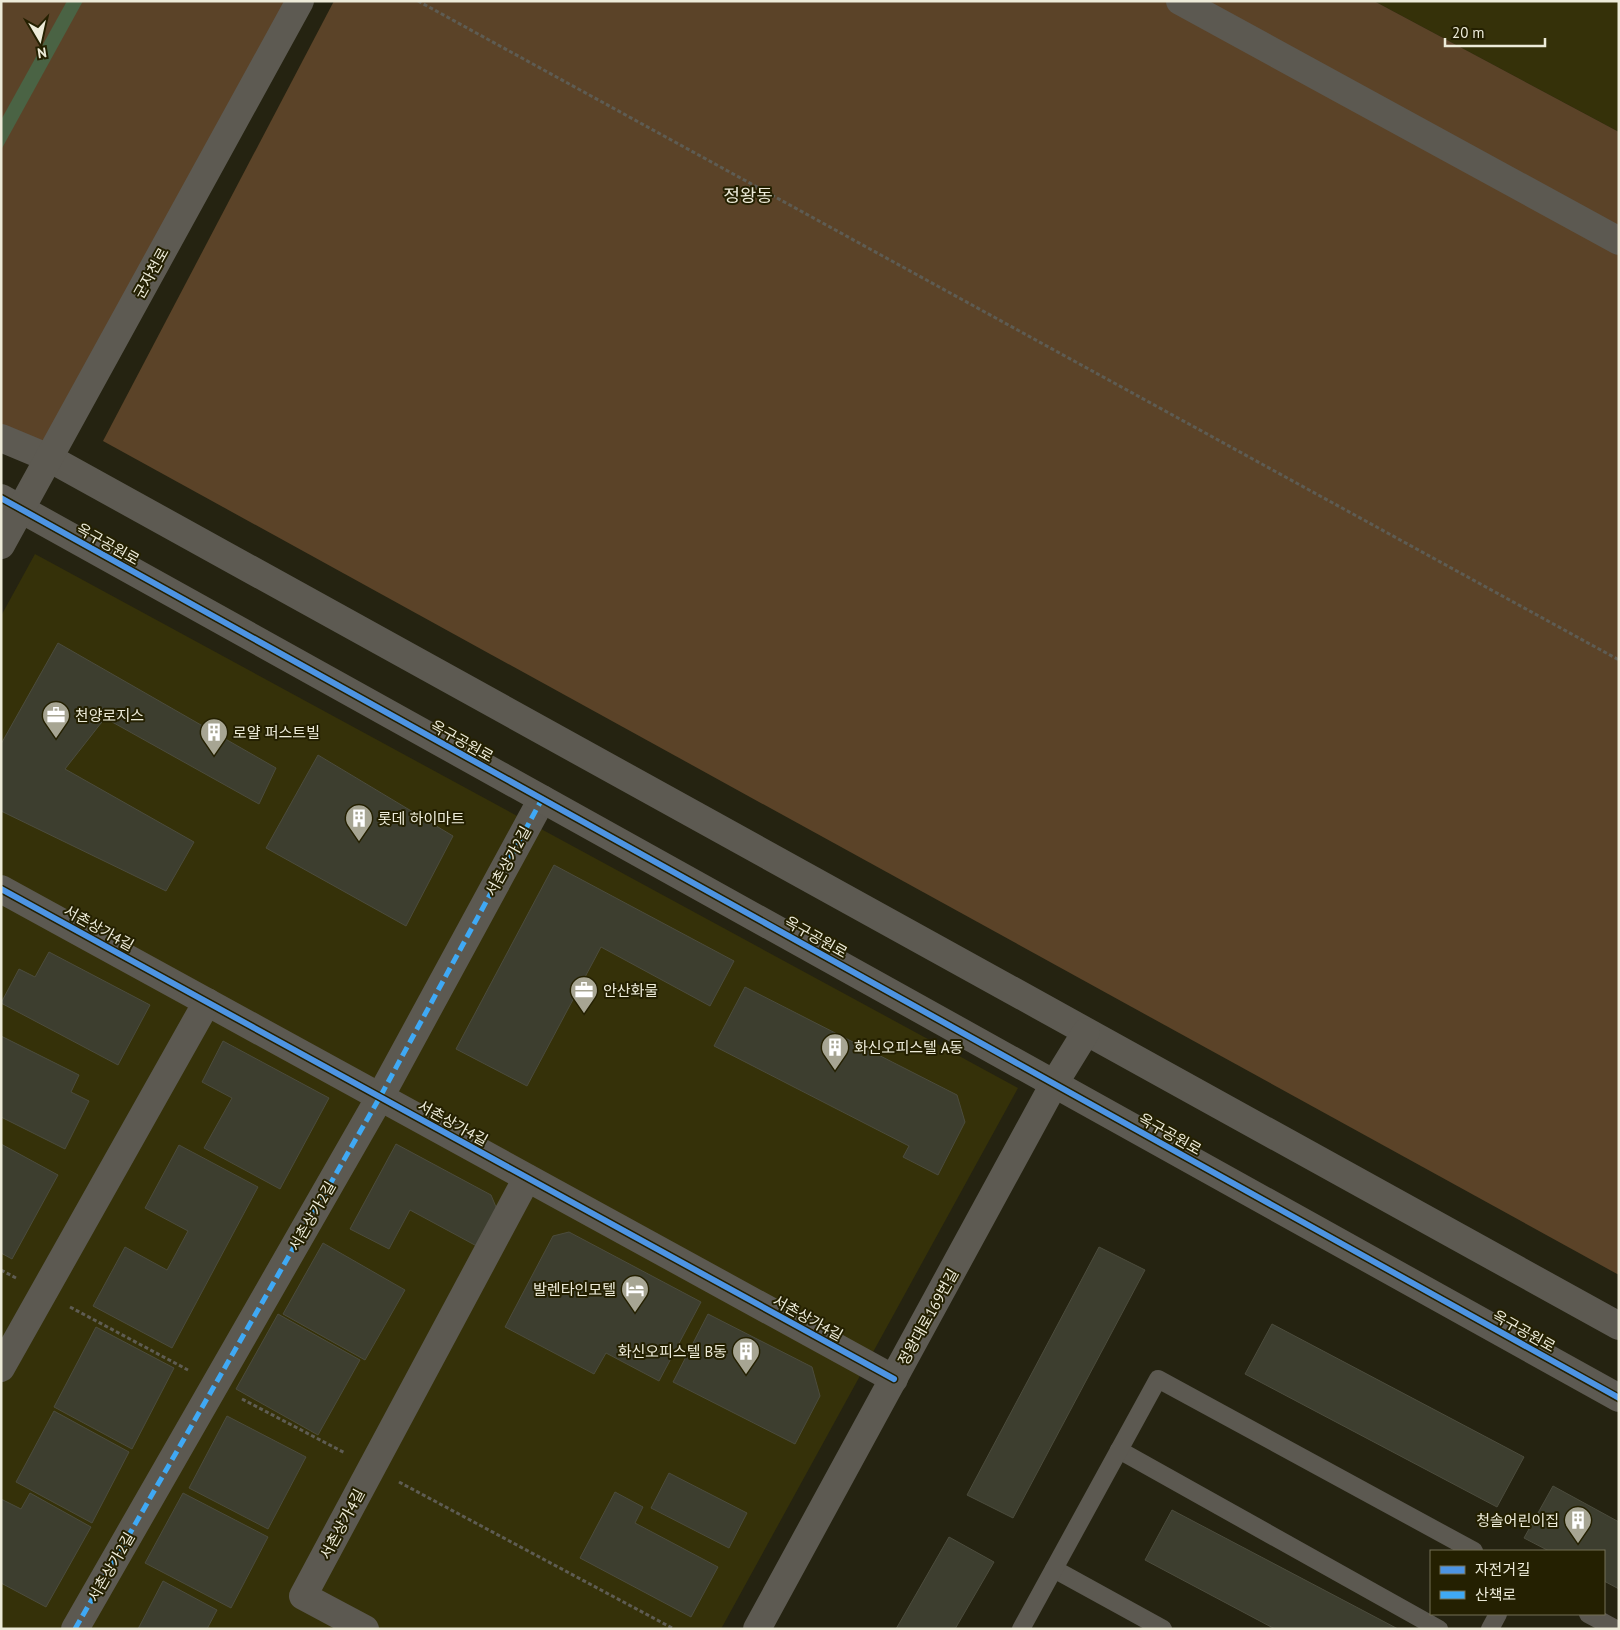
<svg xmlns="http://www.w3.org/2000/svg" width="1620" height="1630" font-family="'PT Sans','Noto Sans KR',sans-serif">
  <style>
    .built { fill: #353109 }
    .green { fill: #5b4328 }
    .water { fill: #4a6344 }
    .building { fill: #3d3e2f; stroke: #4c4c3d }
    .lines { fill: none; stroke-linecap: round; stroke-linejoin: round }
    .path { stroke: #5e5c53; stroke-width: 3; stroke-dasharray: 4 2.5; stroke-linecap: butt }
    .lane { stroke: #5c5951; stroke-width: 18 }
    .street { stroke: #5c5951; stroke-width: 28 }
    .secondary { stroke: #5d5a52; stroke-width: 28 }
    .quiet { stroke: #3fa9f5; stroke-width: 5; stroke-dasharray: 10 5; stroke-linecap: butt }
    .cycleway-casing { stroke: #242001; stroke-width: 9 }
    .cycleway { stroke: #4d94e3; stroke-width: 6 }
    .labels { text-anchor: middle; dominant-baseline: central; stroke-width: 4; stroke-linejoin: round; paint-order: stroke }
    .street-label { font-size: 15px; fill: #edebd9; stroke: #242001 }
    .poi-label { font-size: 15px; fill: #edebd9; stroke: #242001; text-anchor: start }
    .quarter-label { font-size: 18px; fill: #edebd9; stroke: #242001 }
  </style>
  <rect width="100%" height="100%" fill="#252311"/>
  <g class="built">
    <path d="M 1374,1 L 1619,1 L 1619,132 Z"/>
    <path d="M 35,554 L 1018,1088 L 721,1629 L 1,1629 L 1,616 Z"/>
  </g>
  <g class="green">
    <path d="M 1,1 L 300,1 L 49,458 L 1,430 Z"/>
    <path d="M 334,1 L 1374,1 L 1619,132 L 1619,1275 L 103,441 Z"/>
  </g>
  <path class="water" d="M 67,1 L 83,1 L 1,150 L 1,120 Z"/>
  <g class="building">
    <path d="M 58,643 L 276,768 L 259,804 L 105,718 L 65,769 L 194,842 L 166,891 L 1,811 L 1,744 Z"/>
    <path d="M 318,755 L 453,836 L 406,926 L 266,848 Z"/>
    <path d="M 554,865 L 734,961 L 710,1006 L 601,947 L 527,1086 L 456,1049 Z"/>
    <path d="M 49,952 L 150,1005 L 118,1065 L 1,1003 L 19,969 L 35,977 Z"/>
    <path d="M 745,987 L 957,1095 L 965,1122 L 938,1175 L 903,1157 L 909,1146 L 714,1046 Z"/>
    <path d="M 1,1036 L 79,1075 L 71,1092 L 89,1101 L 65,1149 L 1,1117 Z"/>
    <path d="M 223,1041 L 329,1098 L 280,1189 L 204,1148 L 232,1098 L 202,1082 Z"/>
    <path d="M 1,1144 L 58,1175 L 12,1259 L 1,1253 Z"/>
    <path d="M 396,1144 L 491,1195 L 501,1219 L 484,1250 L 410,1210 L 389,1249 L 350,1229 Z"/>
    <path d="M 179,1145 L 258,1187 L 172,1348 L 93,1306 L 125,1247 L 167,1270 L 188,1231 L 145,1208 Z"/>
    <path d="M 569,1232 L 701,1302 L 659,1381 L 606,1353 L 594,1374 L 505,1327 L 553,1236 Z"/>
    <path d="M 323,1243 L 405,1290 L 365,1360 L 283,1314 Z"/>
    <path d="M 1099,1247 L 1145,1270 L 1013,1518 L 967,1495 Z"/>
    <path d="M 278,1314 L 360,1360 L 318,1435 L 236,1389 Z"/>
    <path d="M 708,1314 L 812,1367 L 820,1396 L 795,1444 L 673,1382 Z"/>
    <path d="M 1272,1324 L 1524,1457 L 1497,1507 L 1245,1374 Z"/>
    <path d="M 96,1327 L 174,1368 L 132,1449 L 54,1407 Z"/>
    <path d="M 54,1411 L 129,1452 L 92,1523 L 16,1482 Z"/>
    <path d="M 227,1416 L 306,1457 L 268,1529 L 189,1488 Z"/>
    <path d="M 669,1473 L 747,1513 L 729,1548 L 651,1508 Z"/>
    <path d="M 1553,1486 L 1619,1522 L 1619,1589 L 1604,1581 L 1604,1551 L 1549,1551 L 1524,1538 Z"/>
    <path d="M 615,1492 L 643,1507 L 635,1523 L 718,1567 L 691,1617 L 580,1558 Z"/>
    <path d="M 30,1493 L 91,1527 L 46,1607 L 1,1583 L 1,1499 L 21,1509 Z"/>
    <path d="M 183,1493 L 268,1537 L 231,1608 L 145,1563 Z"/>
    <path d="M 1172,1510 L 1398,1629 L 1275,1629 L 1145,1560 Z"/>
    <path d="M 949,1537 L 994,1562 L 955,1629 L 896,1629 Z"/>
    <path d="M 163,1581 L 217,1610 L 207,1629 L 138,1629 Z"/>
  </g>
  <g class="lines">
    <g class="path">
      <path d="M 418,1 L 1619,660"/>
      <path d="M 1,1270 L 16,1278"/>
      <path d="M 70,1307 L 188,1370"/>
      <path d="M 242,1399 L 345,1453"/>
      <path d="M 399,1482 L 674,1629"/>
    </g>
    <g class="lane">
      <path d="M 1119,1450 L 1439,1629"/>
      <path d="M 1054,1569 L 1163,1629"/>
      <path d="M 1588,1614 L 1616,1629"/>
      <path d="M 1021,1629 L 1158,1379 L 1474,1551"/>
      <path d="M 1490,1629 L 1498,1614"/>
    </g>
    <g class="street">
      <path d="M 1180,1 L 1619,241"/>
      <path d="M 1,889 L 894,1379"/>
      <path d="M 1,1368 L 207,1002"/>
      <path d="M 75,1629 L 380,1097 L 542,799"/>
      <path d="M 365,1629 L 303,1596 L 527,1178"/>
    </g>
    <g class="secondary">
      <path d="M 1,438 L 49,458 L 1619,1326"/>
      <path d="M 1,498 L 1619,1398"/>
      <path d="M 1,545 L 300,1"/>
      <path d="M 757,1629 L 1054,1084 L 1086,1032"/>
    </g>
    <path class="quiet" d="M 75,1629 L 380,1097 L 542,799"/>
    <g class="cycleway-casing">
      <g id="cycleway">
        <path d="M 1,498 L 1619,1398"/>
        <path d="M 1,889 L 894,1379"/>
      </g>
    </g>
    <use href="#cycleway" class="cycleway"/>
  </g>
  <defs>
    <g id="office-pin" transform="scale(1.4375)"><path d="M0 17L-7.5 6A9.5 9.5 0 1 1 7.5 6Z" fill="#a7a593" stroke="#242001"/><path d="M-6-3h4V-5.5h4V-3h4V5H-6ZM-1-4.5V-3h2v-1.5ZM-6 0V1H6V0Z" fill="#fff"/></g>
    <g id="building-pin" transform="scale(1.4375)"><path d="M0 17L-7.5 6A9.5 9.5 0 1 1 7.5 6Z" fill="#a7a593" stroke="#242001"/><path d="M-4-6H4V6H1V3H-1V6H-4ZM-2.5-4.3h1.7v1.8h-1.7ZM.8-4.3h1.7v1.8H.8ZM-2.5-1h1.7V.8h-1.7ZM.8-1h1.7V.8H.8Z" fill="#fff"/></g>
    <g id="hotel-pin" transform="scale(1.4375)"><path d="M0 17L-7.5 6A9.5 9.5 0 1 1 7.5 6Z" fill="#a7a593" stroke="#242001"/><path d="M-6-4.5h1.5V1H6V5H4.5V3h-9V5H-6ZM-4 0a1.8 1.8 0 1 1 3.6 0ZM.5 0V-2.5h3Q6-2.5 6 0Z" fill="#fff"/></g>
  </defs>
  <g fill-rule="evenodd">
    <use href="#office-pin" x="56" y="715"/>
    <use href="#building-pin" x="214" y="732"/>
    <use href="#building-pin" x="359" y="818"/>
    <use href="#office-pin" x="584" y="990"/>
    <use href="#building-pin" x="835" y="1047"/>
    <use href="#hotel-pin" x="635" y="1289"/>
    <use href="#building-pin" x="746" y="1351"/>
    <use href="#building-pin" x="1578" y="1520"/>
  </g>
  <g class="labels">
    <g class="street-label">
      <text transform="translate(151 273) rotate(-61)">군자천로</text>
      <text transform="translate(108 544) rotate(29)">옥구공원로</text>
      <text transform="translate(462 741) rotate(29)">옥구공원로</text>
      <text transform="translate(508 861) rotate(-61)">서촌상가2길</text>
      <text transform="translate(99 928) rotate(29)">서촌상가4길</text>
      <text transform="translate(816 937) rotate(29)">옥구공원로</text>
      <text transform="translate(453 1123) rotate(29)">서촌상가4길</text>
      <text transform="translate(1170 1134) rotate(29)">옥구공원로</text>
      <text transform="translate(312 1216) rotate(-60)">서촌상가2길</text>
      <text transform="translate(928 1317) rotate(-61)">정왕대로169번길</text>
      <text transform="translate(808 1318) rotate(29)">서촌상가4길</text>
      <text transform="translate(1524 1331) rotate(29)">옥구공원로</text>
      <text transform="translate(342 1524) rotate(-62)">서촌상가4길</text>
      <text transform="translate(111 1567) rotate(-60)">서촌상가2길</text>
    </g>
    <g class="poi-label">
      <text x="75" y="715">천양로지스</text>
      <text x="233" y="732">로얄 퍼스트빌</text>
      <text x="378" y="818">롯데 하이마트</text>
      <text x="603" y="990">안산화물</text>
      <text x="854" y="1047">화신오피스텔 A동</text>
      <text x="616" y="1289" text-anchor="end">발렌타인모텔</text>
      <text x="727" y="1351" text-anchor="end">화신오피스텔 B동</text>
      <text x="1559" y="1520" text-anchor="end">청솔어린이집</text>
    </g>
    <g class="quarter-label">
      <text x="748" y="195">정왕동</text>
    </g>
  </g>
  <rect width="1620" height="1630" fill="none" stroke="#edebd9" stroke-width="5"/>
  <rect x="1430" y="1550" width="175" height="65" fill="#242001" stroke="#747157"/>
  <rect x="1440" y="1566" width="25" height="8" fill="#4d94e3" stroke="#747157"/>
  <text x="1475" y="1575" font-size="15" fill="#edebd9">자전거길</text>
  <rect x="1440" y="1591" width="25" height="8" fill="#3fa9f5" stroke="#747157"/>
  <text x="1475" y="1600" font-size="15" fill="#edebd9">산책로</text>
  <g transform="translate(40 40) rotate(171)" stroke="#242001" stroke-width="4" paint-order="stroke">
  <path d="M0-4L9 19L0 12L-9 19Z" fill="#edebd9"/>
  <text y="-8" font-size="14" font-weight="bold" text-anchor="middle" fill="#edebd9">N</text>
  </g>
  <path d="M1445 38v8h100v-8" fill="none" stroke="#edebd9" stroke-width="2.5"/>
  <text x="1452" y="38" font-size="15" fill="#edebd9" stroke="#242001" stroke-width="4" paint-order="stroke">20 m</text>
</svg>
